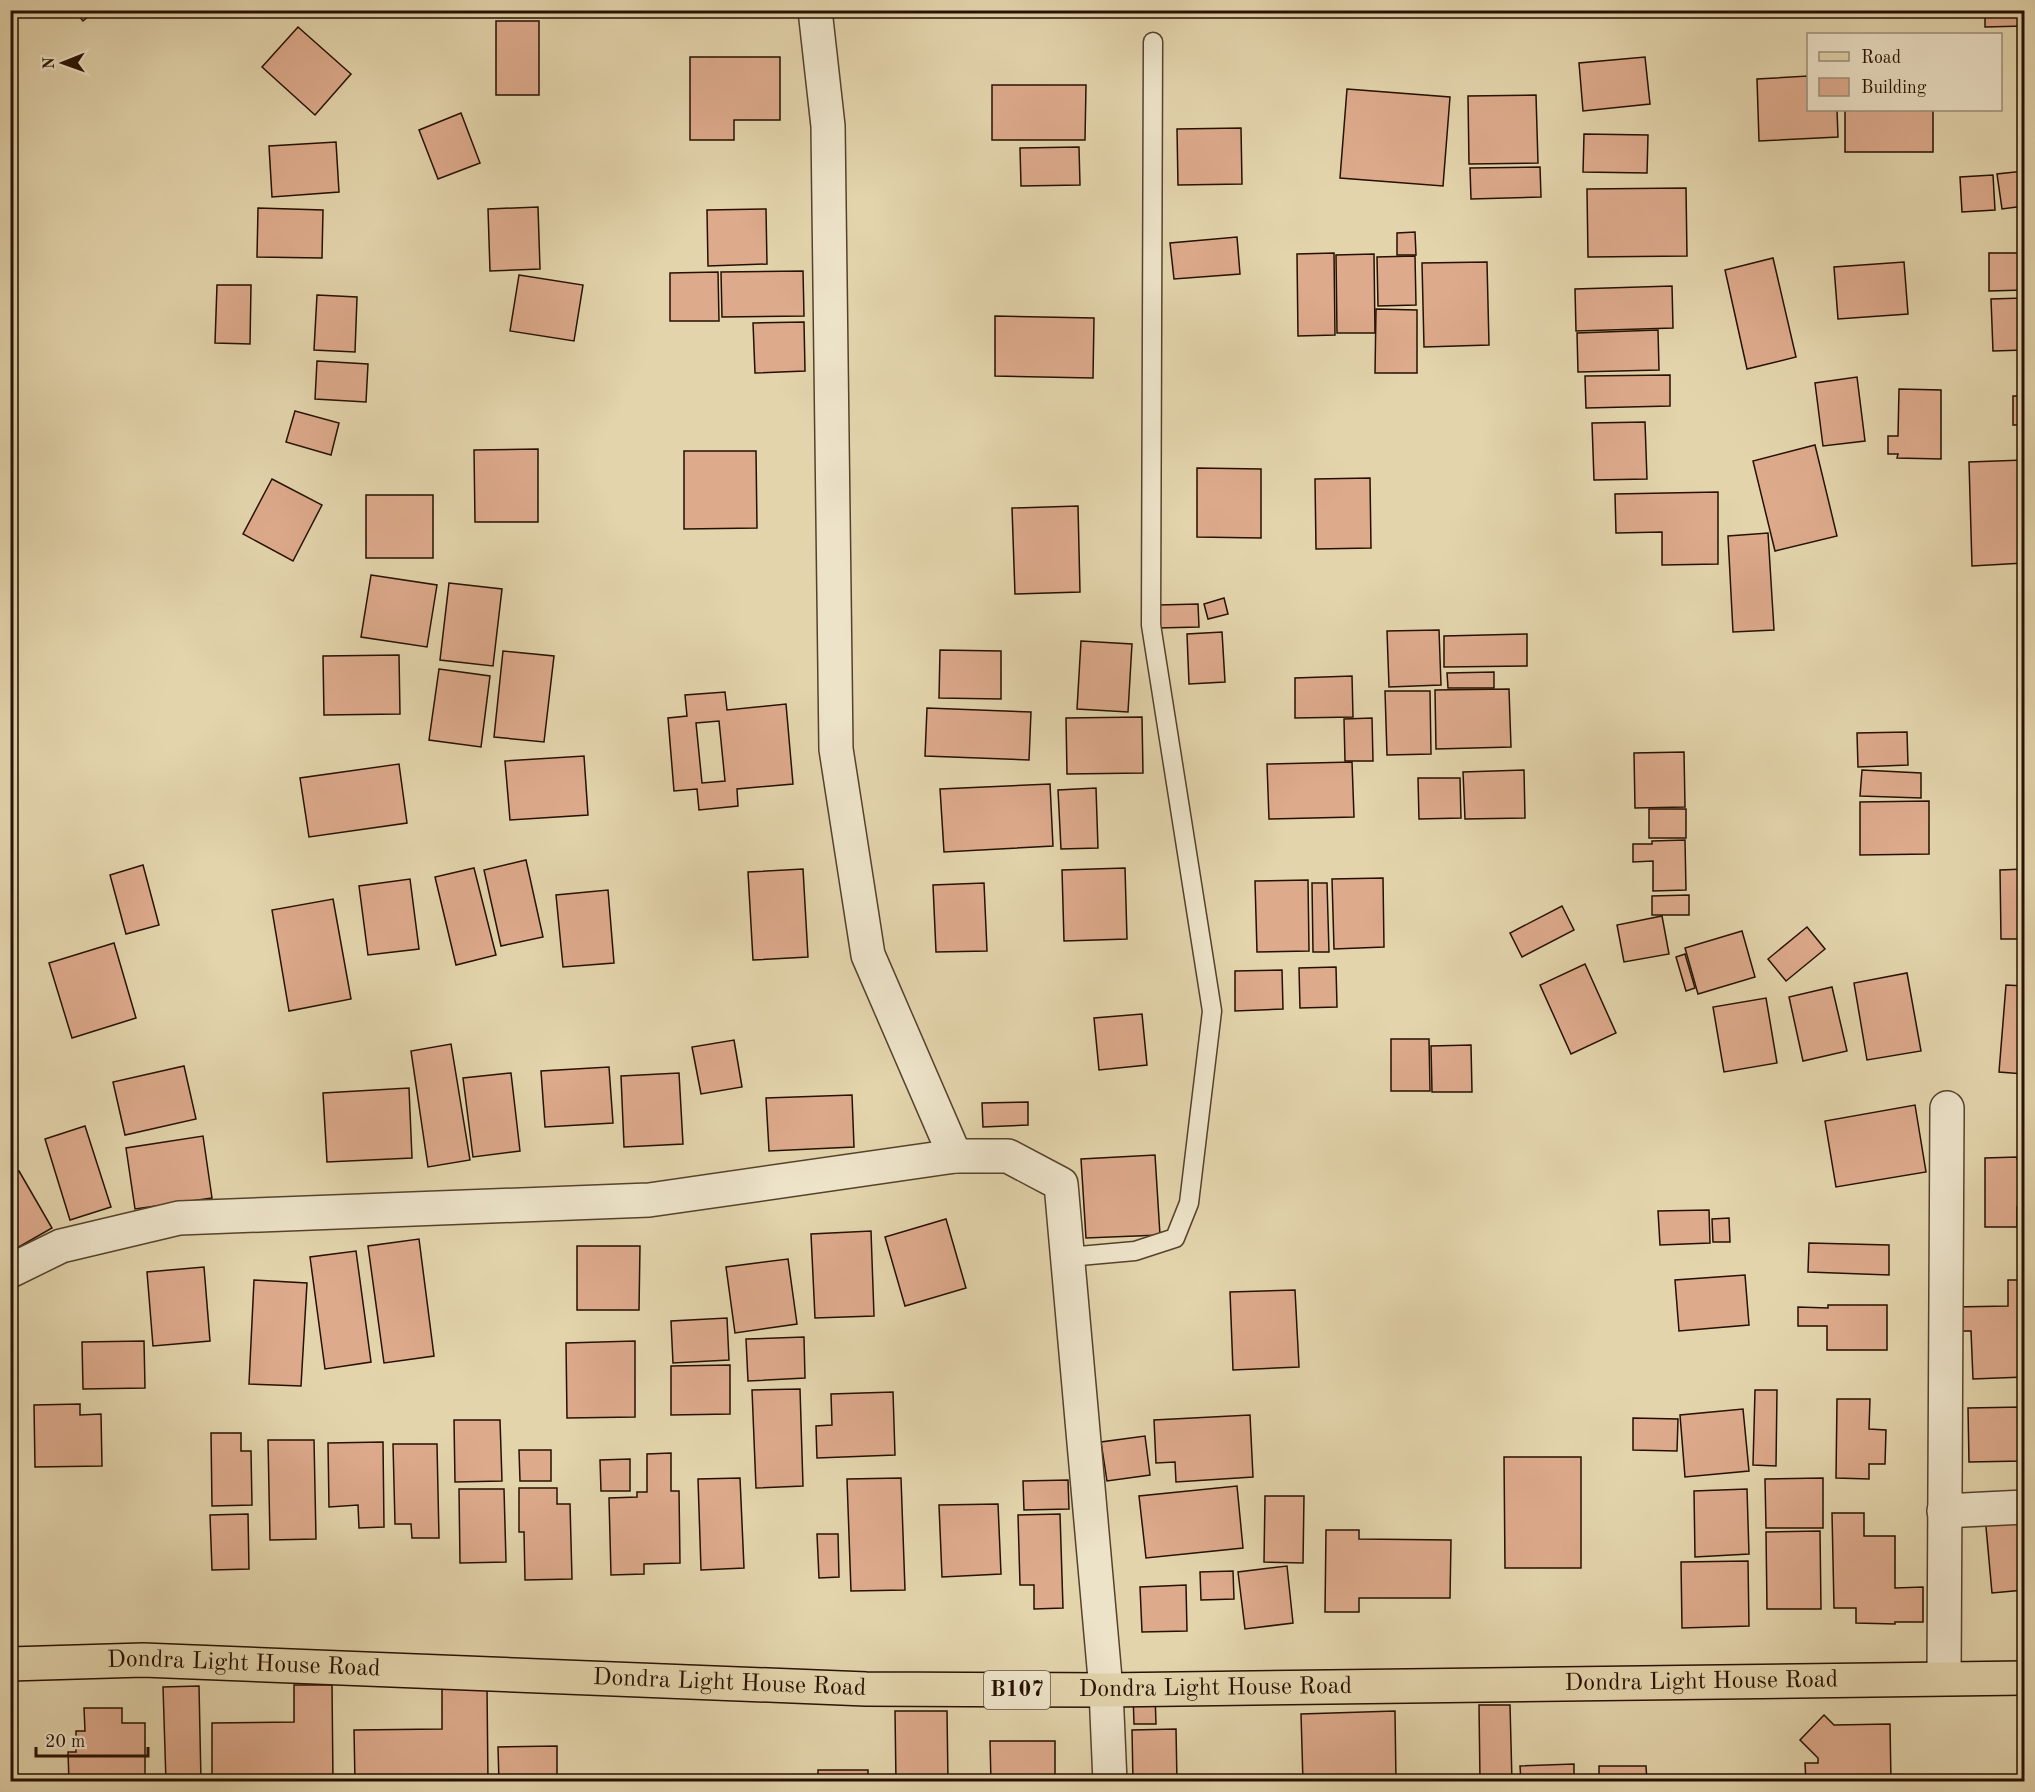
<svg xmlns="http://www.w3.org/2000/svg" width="2035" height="1792" font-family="'Old Standard TT',serif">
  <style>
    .building { fill: #ddaa8c; stroke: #261100; stroke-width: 1.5; fill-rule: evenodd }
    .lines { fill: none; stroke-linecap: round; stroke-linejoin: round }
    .service-casing { stroke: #55422b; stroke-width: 21 }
    .minor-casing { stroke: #55422b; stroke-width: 36 }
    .primary-casing { stroke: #261100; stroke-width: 36 }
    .service { stroke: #ede3c9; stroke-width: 18 }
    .minor { stroke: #ede3c9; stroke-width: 33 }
    .primary { stroke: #e3d4ac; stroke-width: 33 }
    .labels { text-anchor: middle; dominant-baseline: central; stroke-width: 5; stroke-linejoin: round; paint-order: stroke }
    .shield { fill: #ede3c9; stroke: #62503c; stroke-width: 1.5 }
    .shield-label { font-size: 22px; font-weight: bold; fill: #261100 }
    .street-label { font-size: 24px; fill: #261100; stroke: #ede3c9 }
  </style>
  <rect width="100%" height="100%" fill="#e3d4ac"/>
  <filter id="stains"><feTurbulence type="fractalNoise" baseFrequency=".00333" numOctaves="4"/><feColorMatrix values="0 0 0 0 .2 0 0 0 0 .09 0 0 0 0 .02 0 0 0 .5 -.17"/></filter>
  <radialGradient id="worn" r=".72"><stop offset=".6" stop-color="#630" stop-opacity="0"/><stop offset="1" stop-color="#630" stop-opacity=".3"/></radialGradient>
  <g class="building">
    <path d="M 74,10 L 96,10 L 83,21 Z"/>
    <path d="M 1149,10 L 1201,10 L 1150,15 Z"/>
    <path d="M 1985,10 L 2024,10 L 2024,26 L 1985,27 Z"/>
    <rect x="496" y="21" width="43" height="74"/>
    <path d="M 298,27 L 351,74 L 315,115 L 262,67 Z"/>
    <path d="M 690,57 L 780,57 L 780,120 L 734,120 L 734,140 L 690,140 Z"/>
    <path d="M 1645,57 L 1650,104 L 1583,111 L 1579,63 Z"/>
    <path d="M 1808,76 L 1808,110 L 1837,110 L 1838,137 L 1759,141 L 1757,79 Z"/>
    <path d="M 992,85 L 1086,85 L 1085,140 L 992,140 Z"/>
    <path d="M 1347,89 L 1450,97 L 1443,186 L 1340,178 Z"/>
    <path d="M 1536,95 L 1538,163 L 1469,164 L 1468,96 Z"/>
    <rect x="1845" y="110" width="88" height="42"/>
    <path d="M 461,113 L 480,163 L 438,179 L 419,130 Z"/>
    <path d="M 1241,128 L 1242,184 L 1178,185 L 1177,129 Z"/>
    <path d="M 1584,134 L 1648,135 L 1647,173 L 1583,172 Z"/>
    <path d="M 336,142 L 339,192 L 272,197 L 269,146 Z"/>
    <path d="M 1079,147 L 1080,185 L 1021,186 L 1020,148 Z"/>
    <path d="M 1540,167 L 1541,197 L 1471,199 L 1470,168 Z"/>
    <path d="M 2024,171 L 2024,206 L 2002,209 L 1997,174 Z"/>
    <path d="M 1993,175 L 1995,210 L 1962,212 L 1960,177 Z"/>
    <path d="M 1686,188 L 1687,256 L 1588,257 L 1587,189 Z"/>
    <path d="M 538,207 L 540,269 L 490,271 L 488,209 Z"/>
    <path d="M 258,208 L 323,210 L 322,258 L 257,257 Z"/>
    <path d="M 766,209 L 767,264 L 708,266 L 707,210 Z"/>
    <path d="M 1415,232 L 1416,255 L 1397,255 L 1397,233 Z"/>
    <path d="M 1237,237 L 1240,274 L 1174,279 L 1170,243 Z"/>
    <path d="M 1334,253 L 1335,335 L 1298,336 L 1297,254 Z"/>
    <path d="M 1989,253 L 2024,253 L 2024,290 L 1989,291 Z"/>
    <path d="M 1374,254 L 1375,333 L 1337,333 L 1336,255 Z"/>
    <path d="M 1415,256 L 1416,305 L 1378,306 L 1377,257 Z"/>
    <path d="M 1773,258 L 1796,357 L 1747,369 L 1725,270 Z"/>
    <path d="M 1487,262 L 1489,345 L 1424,347 L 1422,263 Z"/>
    <path d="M 1904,262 L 1908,314 L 1838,319 L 1834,267 Z"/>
    <path d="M 803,271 L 804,316 L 722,317 L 721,272 Z"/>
    <path d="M 718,272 L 719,321 L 670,321 L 670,273 Z"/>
    <path d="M 519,275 L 583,285 L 574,341 L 510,331 Z"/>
    <path d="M 217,285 L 251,285 L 250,344 L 215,343 Z"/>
    <path d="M 1672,286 L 1673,328 L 1576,331 L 1575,289 Z"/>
    <path d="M 317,295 L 357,297 L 355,352 L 314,350 Z"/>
    <path d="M 2024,298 L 2024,350 L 1993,351 L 1991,299 Z"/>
    <path d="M 1376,309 L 1417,310 L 1417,373 L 1375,373 Z"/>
    <path d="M 995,316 L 1094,318 L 1093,378 L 995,376 Z"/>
    <path d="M 804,322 L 805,371 L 755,373 L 753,323 Z"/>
    <path d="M 1658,330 L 1659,370 L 1578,372 L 1577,333 Z"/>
    <path d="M 317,361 L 368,364 L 366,402 L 315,399 Z"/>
    <path d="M 1670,375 L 1670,406 L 1586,408 L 1585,376 Z"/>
    <path d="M 1857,377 L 1865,441 L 1823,446 L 1815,383 Z"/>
    <path d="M 1899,389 L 1941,390 L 1941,459 L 1897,458 L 1898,454 L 1888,454 L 1888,436 L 1898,436 Z"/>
    <rect x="2013" y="396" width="11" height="29"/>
    <path d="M 295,411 L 339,423 L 331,455 L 286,442 Z"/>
    <path d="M 1645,422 L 1647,479 L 1594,480 L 1592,423 Z"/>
    <path d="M 1815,445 L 1837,536 L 1775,551 L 1753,461 Z"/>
    <path d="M 538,449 L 538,522 L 475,522 L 474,450 Z"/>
    <path d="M 684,451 L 756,451 L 757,528 L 684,529 Z"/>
    <path d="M 2024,460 L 2024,563 L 1972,566 L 1969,462 Z"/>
    <path d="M 1197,468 L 1261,469 L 1261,538 L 1197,537 Z"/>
    <path d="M 1370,478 L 1371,548 L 1316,549 L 1315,479 Z"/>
    <path d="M 272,479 L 322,505 L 293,561 L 243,534 Z"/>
    <path d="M 1718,492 L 1718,564 L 1662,565 L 1662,532 L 1616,533 L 1615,494 Z"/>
    <rect x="366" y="495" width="67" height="63"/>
    <path d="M 1078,506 L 1080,592 L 1015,594 L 1012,508 Z"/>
    <path d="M 1768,533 L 1774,630 L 1733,632 L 1728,536 Z"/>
    <path d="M 371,575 L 437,585 L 427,647 L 361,637 Z"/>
    <path d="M 449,583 L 502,589 L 493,666 L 440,660 Z"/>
    <path d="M 1224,598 L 1228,614 L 1208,619 L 1204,604 Z"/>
    <path d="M 1198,604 L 1199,627 L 1158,628 L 1158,605 Z"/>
    <path d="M 1439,630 L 1441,685 L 1389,687 L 1387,631 Z"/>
    <path d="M 1222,632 L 1225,682 L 1189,684 L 1187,634 Z"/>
    <path d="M 1527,634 L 1527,666 L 1444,667 L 1444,636 Z"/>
    <path d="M 1081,641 L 1132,644 L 1128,712 L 1077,709 Z"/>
    <path d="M 940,650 L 1001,651 L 1001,699 L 939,698 Z"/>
    <path d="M 503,651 L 554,656 L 544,742 L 494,737 Z"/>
    <path d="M 399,655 L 400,714 L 324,715 L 323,656 Z"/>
    <path d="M 439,669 L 490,676 L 481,747 L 429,740 Z"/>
    <path d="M 1494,672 L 1494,688 L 1448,688 L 1447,673 Z"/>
    <path d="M 1352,676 L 1353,717 L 1295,718 L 1295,678 Z"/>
    <path d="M 1509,689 L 1511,747 L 1436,749 L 1435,690 Z"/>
    <path d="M 1385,691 L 1430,691 L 1431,754 L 1387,755 Z"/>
    <path d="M 725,692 L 727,710 L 786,704 L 793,784 L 737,789 L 738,806 L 699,810 L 697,789 L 674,791 L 668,718 L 687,716 L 685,695 ZM 719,721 L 725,781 L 702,783 L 696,723 Z"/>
    <path d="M 927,708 L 1031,712 L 1029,760 L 925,756 Z"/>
    <path d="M 1142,717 L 1143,773 L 1067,774 L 1066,718 Z"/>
    <path d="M 1372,718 L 1373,761 L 1345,761 L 1344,719 Z"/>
    <path d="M 1907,732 L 1908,765 L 1858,767 L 1857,733 Z"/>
    <path d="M 1684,752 L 1685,807 L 1635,808 L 1634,753 Z"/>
    <path d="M 584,756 L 588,815 L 510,820 L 505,761 Z"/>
    <path d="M 1352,762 L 1354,817 L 1269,819 L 1267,764 Z"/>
    <path d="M 399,764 L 407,823 L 309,837 L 300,778 Z"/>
    <path d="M 1524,770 L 1525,818 L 1465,819 L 1463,772 Z"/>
    <path d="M 1862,770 L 1921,773 L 1921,798 L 1860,796 Z"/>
    <path d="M 1418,778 L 1460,778 L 1461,818 L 1419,819 Z"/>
    <path d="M 1050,784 L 1053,846 L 944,852 L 940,789 Z"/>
    <path d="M 1096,788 L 1098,848 L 1061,849 L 1058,790 Z"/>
    <path d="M 1929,801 L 1929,854 L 1860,855 L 1860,802 Z"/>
    <rect x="1649" y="809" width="37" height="29"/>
    <path d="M 1685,840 L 1686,890 L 1653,891 L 1653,861 L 1633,862 L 1633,844 L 1652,844 L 1652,841 Z"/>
    <path d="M 526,860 L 543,937 L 501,946 L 484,870 Z"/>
    <path d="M 143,865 L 159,925 L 126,934 L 110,875 Z"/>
    <path d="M 474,868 L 496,955 L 456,965 L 435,877 Z"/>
    <path d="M 1125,868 L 1127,939 L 1064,941 L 1062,870 Z"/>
    <path d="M 803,869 L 808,957 L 753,960 L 748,872 Z"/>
    <path d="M 2024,869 L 2024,939 L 2001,939 L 2000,870 Z"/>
    <path d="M 1383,878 L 1384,947 L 1334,949 L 1332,879 Z"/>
    <path d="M 410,879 L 419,949 L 368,955 L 359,886 Z"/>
    <path d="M 1308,880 L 1309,951 L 1257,952 L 1255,881 Z"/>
    <path d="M 984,883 L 987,951 L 936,952 L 933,885 Z"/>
    <path d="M 1312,883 L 1327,883 L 1329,952 L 1313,952 Z"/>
    <path d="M 608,890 L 614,963 L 563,967 L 556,895 Z"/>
    <path d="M 1689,895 L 1689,915 L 1652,915 L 1652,896 Z"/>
    <path d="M 333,899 L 351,999 L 289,1011 L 272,910 Z"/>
    <path d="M 1562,906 L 1574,930 L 1522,957 L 1510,933 Z"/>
    <path d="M 1662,916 L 1669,954 L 1624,962 L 1617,925 Z"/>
    <path d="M 1807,927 L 1825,949 L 1786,981 L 1768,959 Z"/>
    <path d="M 1742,931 L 1755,977 L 1698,994 L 1685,948 Z"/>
    <path d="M 114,943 L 136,1018 L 72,1038 L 49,963 Z"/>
    <path d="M 1685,954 L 1695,988 L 1686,991 L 1676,957 Z"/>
    <path d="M 1585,964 L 1616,1033 L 1571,1054 L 1540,985 Z"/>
    <path d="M 1336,967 L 1337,1007 L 1300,1008 L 1299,968 Z"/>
    <path d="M 1282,970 L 1283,1009 L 1235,1011 L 1235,971 Z"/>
    <path d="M 1907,973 L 1921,1051 L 1867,1060 L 1854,983 Z"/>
    <path d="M 2006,985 L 2024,986 L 2024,1074 L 1999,1072 Z"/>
    <path d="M 1832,987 L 1847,1051 L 1803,1061 L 1789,997 Z"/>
    <path d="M 1766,998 L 1777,1063 L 1724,1072 L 1713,1007 Z"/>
    <path d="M 1142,1014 L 1147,1065 L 1099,1070 L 1094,1018 Z"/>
    <path d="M 1391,1039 L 1429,1039 L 1430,1091 L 1391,1091 Z"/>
    <path d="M 734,1040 L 742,1087 L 701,1094 L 692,1047 Z"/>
    <path d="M 451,1044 L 470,1160 L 428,1167 L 411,1051 Z"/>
    <path d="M 1471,1045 L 1472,1092 L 1432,1092 L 1431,1046 Z"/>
    <path d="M 184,1066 L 196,1119 L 125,1135 L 113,1082 Z"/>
    <path d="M 609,1067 L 613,1123 L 545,1127 L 541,1071 Z"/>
    <path d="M 511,1073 L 520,1151 L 473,1157 L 463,1078 Z"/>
    <path d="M 679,1073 L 683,1144 L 624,1147 L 621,1076 Z"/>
    <path d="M 409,1088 L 412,1158 L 327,1162 L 323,1093 Z"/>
    <path d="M 852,1095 L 854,1147 L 769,1151 L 766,1098 Z"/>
    <path d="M 1028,1102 L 1028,1125 L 983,1127 L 982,1103 Z"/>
    <path d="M 1915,1105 L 1926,1172 L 1836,1187 L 1825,1121 Z"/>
    <path d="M 85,1126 L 111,1207 L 70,1220 L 45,1139 Z"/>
    <path d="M 203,1136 L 212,1198 L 135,1209 L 126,1148 Z"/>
    <path d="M 1155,1155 L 1160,1235 L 1086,1238 L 1081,1159 Z"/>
    <path d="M 2017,1157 L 2017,1159 L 2024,1159 L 2024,1207 L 2017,1207 L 2017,1227 L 1985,1227 L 1985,1158 Z"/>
    <path d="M 19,1171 L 52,1228 L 10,1252 L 10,1176 Z"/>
    <path d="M 1709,1210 L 1710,1243 L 1660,1245 L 1658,1211 Z"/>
    <path d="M 1729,1218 L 1730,1242 L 1713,1242 L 1712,1219 Z"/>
    <path d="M 946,1219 L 966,1288 L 905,1306 L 885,1237 Z"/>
    <path d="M 871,1231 L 874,1316 L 815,1318 L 811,1234 Z"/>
    <path d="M 419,1239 L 434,1356 L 384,1363 L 368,1246 Z"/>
    <path d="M 1809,1243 L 1889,1245 L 1889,1275 L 1808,1272 Z"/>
    <path d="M 577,1246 L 640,1246 L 639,1310 L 577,1310 Z"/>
    <path d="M 356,1251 L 371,1362 L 325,1369 L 310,1257 Z"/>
    <path d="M 788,1259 L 797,1324 L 735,1333 L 726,1267 Z"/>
    <path d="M 204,1267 L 210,1341 L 153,1346 L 147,1272 Z"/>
    <path d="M 1745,1275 L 1749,1325 L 1679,1331 L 1675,1280 Z"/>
    <path d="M 254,1280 L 307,1283 L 301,1386 L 249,1384 Z"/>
    <path d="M 2008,1280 L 2024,1280 L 2024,1377 L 1973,1379 L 1971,1331 L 1955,1331 L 1954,1307 L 2008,1306 Z"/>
    <path d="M 1295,1290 L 1299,1367 L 1233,1370 L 1230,1292 Z"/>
    <path d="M 1828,1305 L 1887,1305 L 1887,1350 L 1827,1350 L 1827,1326 L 1798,1326 L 1798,1307 L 1828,1308 Z"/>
    <path d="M 727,1318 L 729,1360 L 673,1363 L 671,1321 Z"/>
    <path d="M 804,1337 L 805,1378 L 748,1381 L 746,1339 Z"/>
    <path d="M 144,1341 L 145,1388 L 83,1389 L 82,1342 Z"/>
    <path d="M 635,1341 L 635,1417 L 567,1418 L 566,1343 Z"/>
    <path d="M 730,1365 L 730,1414 L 671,1415 L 671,1366 Z"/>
    <path d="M 800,1389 L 803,1486 L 756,1488 L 752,1390 Z"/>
    <path d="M 1755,1390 L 1777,1390 L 1776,1466 L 1753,1465 Z"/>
    <path d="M 893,1392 L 895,1455 L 817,1458 L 816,1426 L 832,1425 L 831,1394 Z"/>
    <path d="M 1837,1399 L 1870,1399 L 1869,1429 L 1886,1430 L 1885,1464 L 1869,1464 L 1869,1479 L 1836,1478 Z"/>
    <path d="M 80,1404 L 80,1415 L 101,1414 L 102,1466 L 35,1467 L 34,1405 Z"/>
    <path d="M 2022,1407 L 2023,1461 L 1969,1462 L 1968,1408 Z"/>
    <path d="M 1743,1409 L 1749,1471 L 1685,1477 L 1680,1415 Z"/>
    <path d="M 1250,1415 L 1253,1477 L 1176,1482 L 1175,1462 L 1156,1463 L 1154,1420 Z"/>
    <path d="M 1633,1418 L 1678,1419 L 1677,1451 L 1633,1450 Z"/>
    <path d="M 454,1420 L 500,1420 L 502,1481 L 455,1482 Z"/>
    <path d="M 211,1433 L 241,1433 L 241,1451 L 251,1451 L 252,1505 L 212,1506 Z"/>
    <path d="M 1145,1436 L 1150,1475 L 1107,1481 L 1101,1442 Z"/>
    <path d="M 268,1440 L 314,1440 L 316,1539 L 270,1540 Z"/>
    <path d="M 383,1442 L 384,1527 L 359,1528 L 358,1505 L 329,1507 L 328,1443 Z"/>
    <path d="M 393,1444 L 437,1444 L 439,1538 L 412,1538 L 411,1524 L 395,1524 Z"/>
    <path d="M 519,1450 L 551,1450 L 551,1481 L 520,1481 Z"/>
    <path d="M 671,1453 L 671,1491 L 679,1491 L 680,1563 L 644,1564 L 644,1574 L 611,1575 L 609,1498 L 637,1497 L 637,1492 L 647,1492 L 647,1454 Z"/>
    <path d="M 1504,1457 L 1581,1457 L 1581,1568 L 1505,1568 Z"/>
    <path d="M 630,1459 L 630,1491 L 601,1491 L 600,1460 Z"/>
    <path d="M 740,1478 L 744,1568 L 701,1570 L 698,1479 Z"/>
    <path d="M 901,1478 L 905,1590 L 851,1591 L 847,1479 Z"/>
    <path d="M 1823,1478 L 1823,1528 L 1766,1528 L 1765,1479 Z"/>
    <path d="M 1068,1480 L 1069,1509 L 1024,1510 L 1023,1481 Z"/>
    <path d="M 1237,1486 L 1243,1548 L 1146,1558 L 1139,1496 Z"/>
    <path d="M 519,1488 L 557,1488 L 557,1504 L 570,1504 L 572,1579 L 525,1580 L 524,1532 L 519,1532 Z"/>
    <path d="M 459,1489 L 504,1489 L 506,1562 L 460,1563 Z"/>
    <path d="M 1747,1489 L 1749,1554 L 1695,1557 L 1694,1491 Z"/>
    <path d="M 1265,1496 L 1304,1496 L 1303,1563 L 1264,1562 Z"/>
    <path d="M 998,1504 L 1001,1574 L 942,1577 L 939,1505 Z"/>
    <path d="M 2024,1512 L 2024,1590 L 1992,1593 L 1985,1516 Z"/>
    <path d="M 1832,1513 L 1864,1513 L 1864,1536 L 1895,1536 L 1895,1588 L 1923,1587 L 1923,1622 L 1895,1622 L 1895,1624 L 1856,1623 L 1856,1608 L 1834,1608 Z"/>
    <path d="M 248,1514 L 249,1569 L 212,1570 L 210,1515 Z"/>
    <path d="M 1060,1514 L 1063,1608 L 1034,1609 L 1034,1585 L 1020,1585 L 1018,1515 Z"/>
    <path d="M 1326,1530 L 1359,1530 L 1359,1539 L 1451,1540 L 1450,1598 L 1359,1598 L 1359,1612 L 1325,1612 Z"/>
    <path d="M 1820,1531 L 1821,1609 L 1767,1609 L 1766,1532 Z"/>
    <path d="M 817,1534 L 838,1534 L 839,1577 L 819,1578 Z"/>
    <path d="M 1748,1561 L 1749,1626 L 1682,1628 L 1681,1562 Z"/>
    <path d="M 1287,1566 L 1293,1623 L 1245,1629 L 1238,1572 Z"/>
    <path d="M 1233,1571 L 1234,1599 L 1201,1600 L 1200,1572 Z"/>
    <path d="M 1186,1585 L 1187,1631 L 1142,1632 L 1140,1587 Z"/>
    <path d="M 294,1685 L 332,1685 L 333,1782 L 212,1782 L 212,1723 L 294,1722 Z"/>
    <path d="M 199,1686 L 201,1782 L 166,1782 L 163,1687 Z"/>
    <path d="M 487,1687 L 488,1782 L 355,1782 L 354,1730 L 442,1729 L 442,1688 Z"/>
    <path d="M 1133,1694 L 1155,1694 L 1156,1724 L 1134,1724 Z"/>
    <path d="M 1479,1705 L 1510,1705 L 1512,1782 L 1480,1782 Z"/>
    <path d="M 84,1708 L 122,1708 L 122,1723 L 145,1723 L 145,1782 L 69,1782 L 68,1752 L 76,1752 L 76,1731 L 85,1731 Z"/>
    <path d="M 895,1711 L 947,1711 L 948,1782 L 896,1782 Z"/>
    <path d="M 1395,1711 L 1396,1782 L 1303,1782 L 1301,1714 Z"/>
    <path d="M 1824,1715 L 1834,1725 L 1890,1724 L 1891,1782 L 1806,1782 L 1805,1763 L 1818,1763 L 1818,1758 L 1800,1740 Z"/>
    <path d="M 1176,1729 L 1177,1782 L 1133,1782 L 1132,1730 Z"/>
    <path d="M 990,1741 L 1055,1741 L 1055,1782 L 991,1782 Z"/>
    <path d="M 557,1746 L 557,1782 L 499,1782 L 498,1747 Z"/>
    <path d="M 1574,1764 L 1574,1782 L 1521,1782 L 1520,1766 Z"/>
    <path d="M 1599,1766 L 1646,1766 L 1647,1782 L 1599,1782 Z"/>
    <rect x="818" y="1770" width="50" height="12"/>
  </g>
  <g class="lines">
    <g class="service-casing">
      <path id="service" d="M 1068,1257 L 1135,1251 L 1175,1238 L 1189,1203 L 1212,1011 L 1151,625 L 1153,42"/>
    </g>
    <g class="minor-casing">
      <g id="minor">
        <path d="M 815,10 L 828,126 L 836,749 L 868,955 L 955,1156"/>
        <path d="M 10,1271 L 61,1246 L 179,1218 L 649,1200 L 955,1156 L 1008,1156 L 1061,1184 L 1106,1690 L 1110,1782"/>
        <path d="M 1944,1511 L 2024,1507"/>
        <path d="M 1944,1678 L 1947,1108"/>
      </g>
    </g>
    <g class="primary-casing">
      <g id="primary">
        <path id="s1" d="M 10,1664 L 143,1660 L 866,1689 L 1106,1690 L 2024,1678"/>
      </g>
    </g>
    <use href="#service" class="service"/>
    <use href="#minor" class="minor"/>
    <use href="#primary" class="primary"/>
  </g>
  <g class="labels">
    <rect class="shield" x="984" y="1671" width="66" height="38" rx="4.5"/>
    <g class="shield-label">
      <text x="1017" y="1690">B107</text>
    </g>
    <g class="street-label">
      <text stroke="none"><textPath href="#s1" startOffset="234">Dondra Light House Road</textPath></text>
      <text stroke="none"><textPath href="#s1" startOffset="1692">Dondra Light House Road</textPath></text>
      <text stroke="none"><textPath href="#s1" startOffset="720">Dondra Light House Road</textPath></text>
      <text stroke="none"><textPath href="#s1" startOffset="1206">Dondra Light House Road</textPath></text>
    </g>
  </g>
  <rect width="2035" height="1792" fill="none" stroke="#e3d4ac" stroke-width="36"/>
  <rect x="12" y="12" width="2011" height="1768" fill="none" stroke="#261100" stroke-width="3"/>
  <rect x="18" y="18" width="1999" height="1756" fill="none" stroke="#261100" stroke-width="1.5"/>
  <rect x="1807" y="33" width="195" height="78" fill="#ede3c9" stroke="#9d8f79" stroke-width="1.5"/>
  <rect x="1819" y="52" width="30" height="9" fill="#e3d4ac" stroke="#9d8f79" stroke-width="1.5"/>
  <text x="1861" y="63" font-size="18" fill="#261100">Road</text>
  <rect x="1819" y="78" width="30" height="18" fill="#ddaa8c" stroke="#9d8f79" stroke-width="1.5"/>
  <text x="1861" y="93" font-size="18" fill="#261100">Building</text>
  <g transform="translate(63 63) rotate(269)" stroke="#ede3c9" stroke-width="4.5" paint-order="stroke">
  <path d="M0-4.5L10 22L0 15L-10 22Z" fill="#261100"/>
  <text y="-9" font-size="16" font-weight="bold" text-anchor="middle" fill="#261100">N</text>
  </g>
  <path d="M36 1747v9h112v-9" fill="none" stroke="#261100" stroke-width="3"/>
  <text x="45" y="1747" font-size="18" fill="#261100" stroke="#ede3c9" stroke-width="4.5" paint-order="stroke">20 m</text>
  <rect width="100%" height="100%" filter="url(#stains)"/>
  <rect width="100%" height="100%" fill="url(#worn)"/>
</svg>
